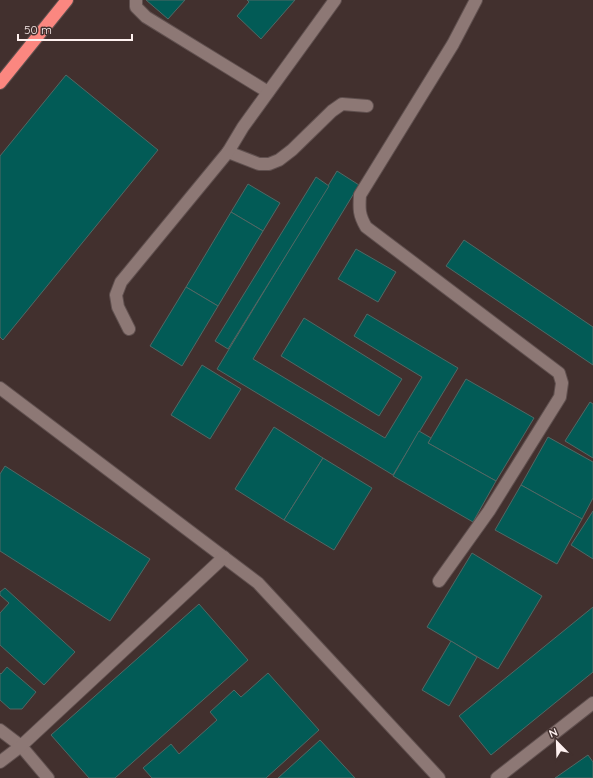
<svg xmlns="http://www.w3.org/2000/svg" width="593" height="778" font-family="Quicksand,sans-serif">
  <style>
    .building { fill: #025b56; stroke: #516865 }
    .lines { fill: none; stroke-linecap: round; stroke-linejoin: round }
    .minor-casing { stroke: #60504f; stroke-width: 14 }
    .highway-casing { stroke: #60504f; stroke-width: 14 }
    .minor { stroke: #8d7875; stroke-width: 12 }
    .highway { stroke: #fb8780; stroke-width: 12 }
  </style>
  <rect width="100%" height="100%" fill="#42302e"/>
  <g class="building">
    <path d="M 146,0 L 185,0 L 168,19 Z"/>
    <path d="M 247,0 L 295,0 L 261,39 L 237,16 L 249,2 Z"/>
    <path d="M 66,75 L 158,150 L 3,340 L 0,337 L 0,156 Z"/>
    <path d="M 337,171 L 359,185 L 253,359 L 385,438 L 422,377 L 354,336 L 367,314 L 458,368 L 393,475 L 217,369 Z"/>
    <path d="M 316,177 L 329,186 L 228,349 L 215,341 Z"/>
    <path d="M 248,184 L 280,203 L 263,231 L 231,212 Z"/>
    <path d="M 231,212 L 263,231 L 218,306 L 186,287 Z"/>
    <path d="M 464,240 L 593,327 L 593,365 L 446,266 Z"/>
    <path d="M 356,249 L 396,272 L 378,302 L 338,279 Z"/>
    <path d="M 186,287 L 218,306 L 182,366 L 150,346 Z"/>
    <path d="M 304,318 L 402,379 L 379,416 L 281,356 Z"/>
    <path d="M 202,365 L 241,389 L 210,439 L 171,415 Z"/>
    <path d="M 466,379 L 534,418 L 496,481 L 428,443 Z"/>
    <path d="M 590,402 L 593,404 L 593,458 L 565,441 Z"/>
    <path d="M 274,427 L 323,458 L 284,520 L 235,489 Z"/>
    <path d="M 419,431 L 431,438 L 428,443 L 496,481 L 473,522 L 393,476 Z"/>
    <path d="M 548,437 L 593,462 L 593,498 L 582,519 L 521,485 Z"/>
    <path d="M 323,458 L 372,488 L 334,550 L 284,520 Z"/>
    <path d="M 5,466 L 150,559 L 110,621 L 0,551 L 0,474 Z"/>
    <path d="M 521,485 L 582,519 L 557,564 L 495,530 Z"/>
    <path d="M 593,511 L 593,559 L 571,545 Z"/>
    <path d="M 472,553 L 542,596 L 498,669 L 427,627 Z"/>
    <path d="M 5,588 L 75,652 L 44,685 L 0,645 L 0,613 L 9,603 L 0,595 L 0,592 Z"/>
    <path d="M 199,604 L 248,660 L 115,778 L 89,778 L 51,735 Z"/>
    <path d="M 593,607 L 593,672 L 491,755 L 459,716 Z"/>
    <path d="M 451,641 L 477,657 L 449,706 L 422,690 Z"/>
    <path d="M 7,667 L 36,692 L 22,709 L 10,709 L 0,700 L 0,673 L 1,674 Z"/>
    <path d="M 268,673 L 319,730 L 266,778 L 152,778 L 143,768 L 171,744 L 179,754 L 217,720 L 210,712 L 234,690 L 241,697 Z"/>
    <path d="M 320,740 L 355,778 L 278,778 Z"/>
    <path d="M 588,755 L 593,762 L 593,778 L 555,778 Z"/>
  </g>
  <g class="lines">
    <g class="minor-casing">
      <g id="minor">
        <path d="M 136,0 L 136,7 L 146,17 L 268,92"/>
        <path d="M 228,152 L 259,164 L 269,164 L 279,160 L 292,150 L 332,111 L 342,104 L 367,106"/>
        <path d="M 129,329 L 118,307 L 116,295 L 121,282 L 228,152 L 243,127 L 335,0"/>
        <path d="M 0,388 L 258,583 L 439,778"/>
        <path d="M 439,581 L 489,511 L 560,397 L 562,383 L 559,373 L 366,227 C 359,215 359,209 360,195 L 453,44 L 476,0"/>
        <path d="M 0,730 L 21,746 L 48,778"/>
        <path d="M 0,762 L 21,746 L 224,557"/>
        <path d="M 497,778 L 593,703"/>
      </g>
    </g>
    <g class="highway-casing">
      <path id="highway" d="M 0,83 L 67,0"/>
    </g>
    <use href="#minor" class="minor"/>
    <use href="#highway" class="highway"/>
  </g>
  <g transform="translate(557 742) rotate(337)" stroke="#42302e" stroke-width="3" paint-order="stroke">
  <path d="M0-3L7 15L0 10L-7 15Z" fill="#fef1f0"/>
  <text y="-6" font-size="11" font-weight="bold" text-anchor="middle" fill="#fef1f0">N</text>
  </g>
  <path d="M18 34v6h114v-6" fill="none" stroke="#fef1f0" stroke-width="2"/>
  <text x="24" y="34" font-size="12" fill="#fef1f0" stroke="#42302e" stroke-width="3" paint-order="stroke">50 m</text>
</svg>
